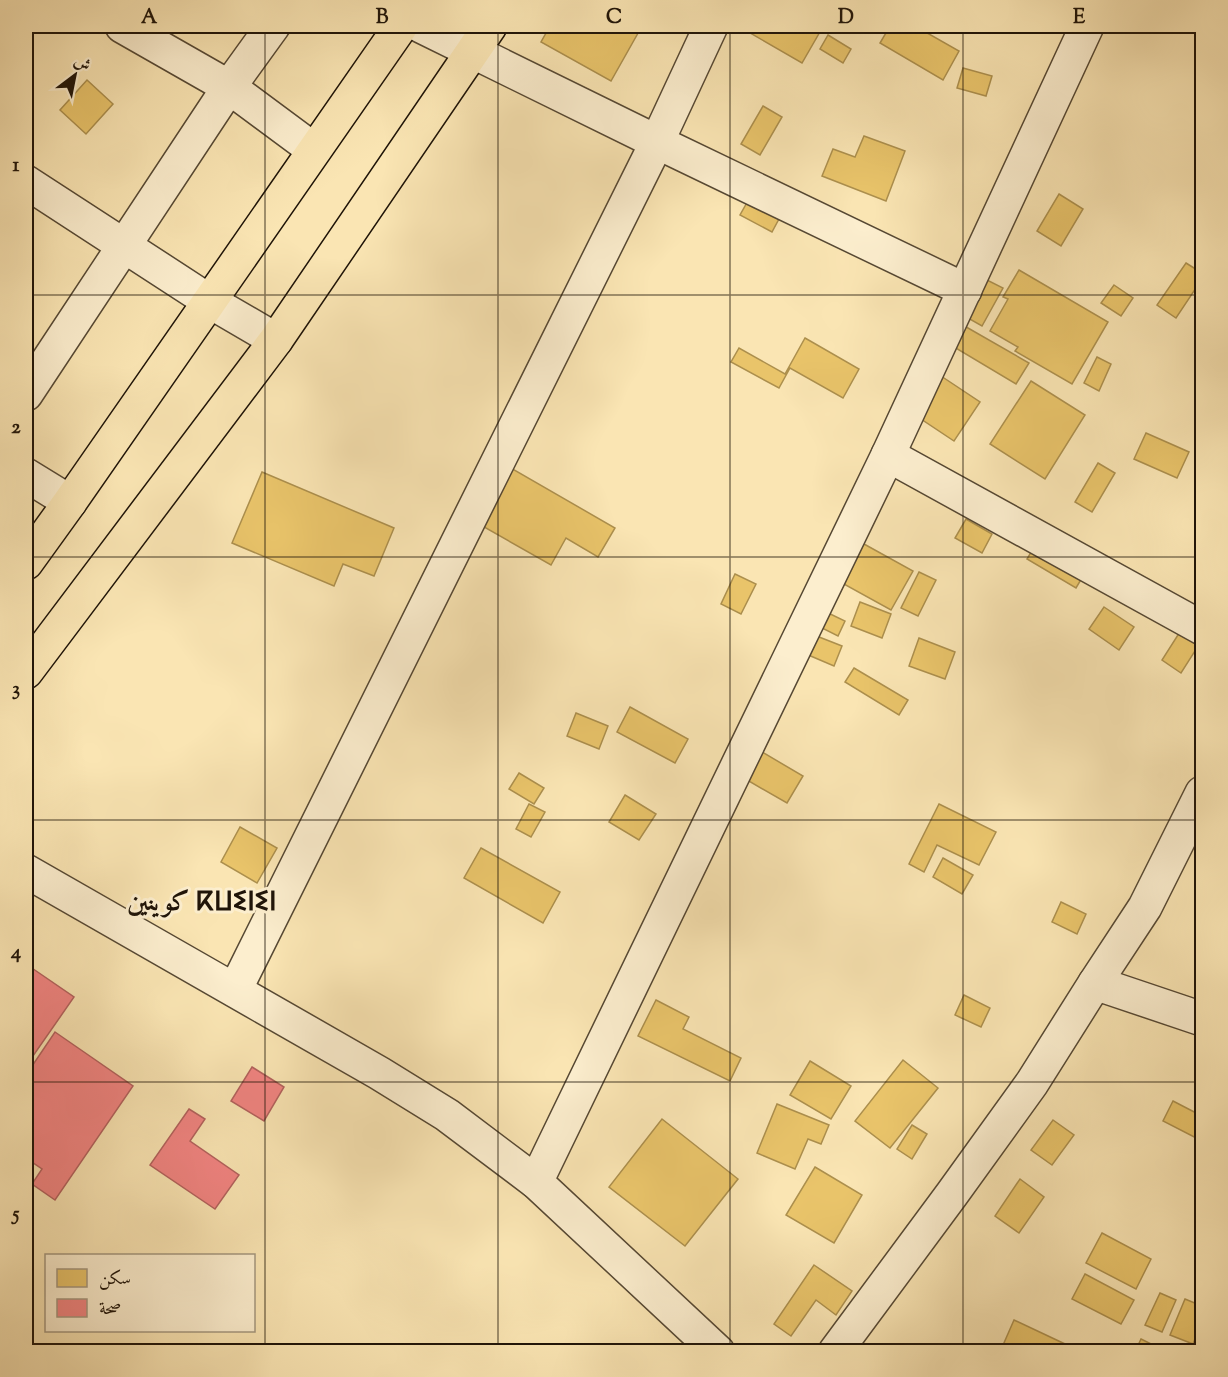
<svg xmlns="http://www.w3.org/2000/svg" width="1228" height="1377" font-family="'Sorts Mill Goudy',Amiri,'Noto Sans Tifinagh',serif">
  <style>
    .homes { fill: #e9c46a; stroke: #ac8f4d; stroke-width: 1.5 }
    .health { fill: #f28482; stroke: #b3625d; stroke-width: 1.5 }
    .lines { fill: none; stroke-linecap: round; stroke-linejoin: round }
    .street-casing { stroke: #564833; stroke-width: 36 }
    .highway-casing { stroke: #1f1408; stroke-width: 36 }
    .street { stroke: #fceece; stroke-width: 33 }
    .highway { stroke: #fae5b3; stroke-width: 33 }
    .grid { fill: none; stroke: #1f1408; stroke-width: 1.5; stroke-opacity: 0.55 }
    .labels { text-anchor: middle; dominant-baseline: central; stroke-width: 6; stroke-linejoin: round; paint-order: stroke }
    .district-label { font-size: 27px; font-weight: bold; fill: #1f1408; stroke: #fceece }
    .neatline { fill: none; stroke: #1f1408; stroke-width: 2 }
    .grid-label { font-size: 20px; text-anchor: middle; font-weight: bold; fill: #1f1408 }
  </style>
  <rect width="100%" height="100%" fill="#fae5b3"/>
  <filter id="stains"><feTurbulence type="fractalNoise" baseFrequency=".00333" numOctaves="4"/><feColorMatrix values="0 0 0 0 .2 0 0 0 0 .09 0 0 0 0 .02 0 0 0 .5 -.17"/></filter>
  <radialGradient id="worn" r=".72"><stop offset=".6" stop-color="#630" stop-opacity="0"/><stop offset="1" stop-color="#630" stop-opacity=".3"/></radialGradient>
  <g class="homes">
    <path d="M 550,26 L 642,26 L 611,81 L 541,42 Z"/>
    <path d="M 748,26 L 814,26 L 821,30 L 802,63 L 745,30 Z"/>
    <path d="M 890,26 L 915,26 L 959,51 L 943,80 L 880,43 Z"/>
    <path d="M 828,35 L 851,49 L 843,63 L 820,49 Z"/>
    <path d="M 963,68 L 992,76 L 986,96 L 957,88 Z"/>
    <path d="M 87,80 L 113,104 L 86,134 L 60,110 Z"/>
    <path d="M 763,106 L 782,117 L 760,155 L 741,144 Z"/>
    <path d="M 864,136 L 905,151 L 886,201 L 822,176 L 833,149 L 855,157 Z"/>
    <path d="M 1059,194 L 1083,209 L 1061,246 L 1037,231 Z"/>
    <path d="M 749,199 L 780,217 L 772,232 L 740,215 Z"/>
    <path d="M 1186,263 L 1202,273 L 1202,279 L 1176,318 L 1157,305 Z"/>
    <path d="M 1019,270 L 1108,322 L 1072,384 L 1015,351 L 1018,347 L 990,331 L 1008,299 L 1003,297 Z"/>
    <path d="M 979,276 L 1003,288 L 982,326 L 959,313 Z"/>
    <path d="M 1114,285 L 1133,298 L 1121,316 L 1101,303 Z"/>
    <path d="M 961,324 L 1029,363 L 1016,384 L 949,344 Z"/>
    <path d="M 805,338 L 859,369 L 843,398 L 790,368 L 779,388 L 731,362 L 739,348 L 785,374 Z"/>
    <path d="M 1097,357 L 1111,364 L 1099,391 L 1084,383 Z"/>
    <path d="M 938,374 L 980,402 L 954,441 L 912,413 Z"/>
    <path d="M 1031,381 L 1085,415 L 1045,479 L 990,444 Z"/>
    <path d="M 1146,433 L 1189,452 L 1177,478 L 1134,459 Z"/>
    <path d="M 502,463 L 615,528 L 598,557 L 566,538 L 551,565 L 470,519 Z"/>
    <path d="M 1098,463 L 1115,473 L 1092,512 L 1075,502 Z"/>
    <path d="M 262,472 L 394,528 L 374,576 L 343,564 L 334,586 L 232,543 Z"/>
    <path d="M 966,519 L 992,534 L 982,553 L 955,538 Z"/>
    <path d="M 1043,532 L 1092,561 L 1076,588 L 1027,559 Z"/>
    <path d="M 864,544 L 913,571 L 891,610 L 842,583 Z"/>
    <path d="M 919,572 L 936,580 L 918,616 L 901,608 Z"/>
    <path d="M 735,574 L 756,584 L 741,614 L 721,604 Z"/>
    <path d="M 860,602 L 891,614 L 882,638 L 851,626 Z"/>
    <path d="M 1104,607 L 1134,627 L 1119,650 L 1089,629 Z"/>
    <path d="M 822,610 L 845,621 L 838,636 L 814,624 Z"/>
    <path d="M 1190,616 L 1202,640 L 1181,673 L 1162,660 Z"/>
    <path d="M 814,635 L 842,646 L 834,666 L 806,654 Z"/>
    <path d="M 919,638 L 955,652 L 945,679 L 909,666 Z"/>
    <path d="M 854,668 L 908,700 L 899,715 L 845,682 Z"/>
    <path d="M 630,707 L 688,739 L 675,763 L 617,732 Z"/>
    <path d="M 576,713 L 608,726 L 599,749 L 567,736 Z"/>
    <path d="M 762,752 L 803,776 L 787,803 L 747,780 Z"/>
    <path d="M 519,773 L 544,788 L 534,804 L 509,789 Z"/>
    <path d="M 625,795 L 656,814 L 639,840 L 609,822 Z"/>
    <path d="M 529,804 L 545,812 L 531,837 L 516,829 Z"/>
    <path d="M 939,804 L 996,832 L 979,865 L 937,845 L 924,872 L 909,864 Z"/>
    <path d="M 240,827 L 277,848 L 257,883 L 221,862 Z"/>
    <path d="M 481,848 L 560,892 L 543,923 L 464,878 Z"/>
    <path d="M 943,858 L 973,875 L 962,894 L 933,877 Z"/>
    <path d="M 1061,902 L 1086,914 L 1077,934 L 1052,922 Z"/>
    <path d="M 964,995 L 990,1008 L 981,1027 L 955,1015 Z"/>
    <path d="M 656,1000 L 689,1017 L 683,1029 L 741,1058 L 730,1081 L 638,1036 Z"/>
    <path d="M 903,1060 L 938,1088 L 890,1148 L 855,1121 Z"/>
    <path d="M 810,1061 L 851,1086 L 831,1119 L 790,1095 Z"/>
    <path d="M 1173,1101 L 1202,1116 L 1202,1141 L 1163,1121 Z"/>
    <path d="M 777,1104 L 829,1125 L 821,1144 L 808,1139 L 795,1169 L 757,1153 Z"/>
    <path d="M 662,1119 L 738,1179 L 685,1246 L 609,1187 Z"/>
    <path d="M 1053,1120 L 1074,1135 L 1052,1165 L 1031,1150 Z"/>
    <path d="M 912,1125 L 927,1134 L 912,1159 L 897,1149 Z"/>
    <path d="M 815,1167 L 862,1195 L 834,1243 L 786,1215 Z"/>
    <path d="M 1020,1179 L 1044,1197 L 1019,1233 L 995,1216 Z"/>
    <path d="M 1102,1233 L 1151,1259 L 1136,1289 L 1086,1263 Z"/>
    <path d="M 814,1265 L 852,1291 L 836,1315 L 816,1300 L 791,1336 L 774,1324 Z"/>
    <path d="M 1085,1274 L 1134,1300 L 1121,1324 L 1072,1299 Z"/>
    <path d="M 1160,1293 L 1176,1300 L 1162,1332 L 1145,1325 Z"/>
    <path d="M 1185,1299 L 1202,1306 L 1202,1321 L 1193,1344 L 1170,1335 Z"/>
    <path d="M 1014,1320 L 1065,1344 L 1062,1352 L 1000,1352 Z"/>
    <path d="M 1141,1339 L 1167,1352 L 1135,1352 Z"/>
  </g>
  <g class="health">
    <path d="M 26,964 L 74,997 L 33,1056 L 26,1051 Z"/>
    <path d="M 55,1032 L 133,1086 L 55,1200 L 32,1184 L 42,1169 L 26,1158 L 26,1075 Z"/>
    <path d="M 252,1067 L 284,1087 L 264,1121 L 231,1101 Z"/>
    <path d="M 189,1109 L 205,1119 L 190,1141 L 239,1175 L 215,1209 L 150,1165 Z"/>
  </g>
  <g class="lines">
    <g class="street-casing">
      <g id="street">
        <path d="M 122,26 L 229,87 L 314,150"/>
        <path d="M 421,26 L 657,142 L 965,290"/>
        <path d="M 26,182 L 209,301 L 276,340"/>
        <path d="M 26,394 L 229,87 L 273,26"/>
        <path d="M 888,455 L 1202,628"/>
        <path d="M 26,475 L 70,502"/>
        <path d="M 26,871 L 379,1073 L 447,1115 L 536,1182 L 718,1352"/>
        <path d="M 1095,983 L 1202,1019"/>
        <path d="M 235,990 L 657,142 L 711,26"/>
        <path d="M 536,1182 L 888,455 L 1087,26"/>
        <path d="M 835,1352 L 952,1194 L 1032,1083 L 1095,983 L 1145,907 L 1202,793"/>
      </g>
    </g>
    <g class="highway-casing">
      <g id="highway">
        <path d="M 26,563 L 70,502 L 401,26"/>
        <path d="M 26,672 L 276,340 L 490,26"/>
      </g>
    </g>
    <use href="#street" class="street"/>
    <use href="#highway" class="highway"/>
  </g>
  <path class="grid" d="M 265,26 L 265,1352M 498,26 L 498,1352M 730,26 L 730,1352M 963,26 L 963,1352M 26,295 L 1202,295M 26,557 L 1202,557M 26,820 L 1202,820M 26,1082 L 1202,1082"/>
  <g class="labels">
    <g class="district-label">
      <text x="202" y="903">كوينين ⴽⵡⵉⵏⵉⵏ</text>
    </g>
  </g>
  <rect width="1228" height="1377" fill="none" stroke="#fae5b3" stroke-width="66"/>
  <rect x="45" y="1254" width="210" height="78" fill="#fceece" stroke="#a4977f" stroke-width="1.5"/>
  <rect x="57" y="1269" width="30" height="18" fill="#e9c46a" stroke="#a4977f" stroke-width="1.5"/>
  <text x="99" y="1284" font-size="18" fill="#1f1408">سكن</text>
  <rect x="57" y="1299" width="30" height="18" fill="#f28482" stroke="#a4977f" stroke-width="1.5"/>
  <text x="99" y="1314" font-size="18" fill="#1f1408">صحة</text>
  <g transform="translate(75 75) rotate(32)" stroke="#fceece" stroke-width="4.5" paint-order="stroke">
  <path d="M0-4.5L10 22L0 15L-10 22Z" fill="#1f1408"/>
  <text y="-9" font-size="16" font-weight="bold" text-anchor="middle" fill="#1f1408">ش</text>
  </g>
  <rect x="33" y="33" width="1162" height="1311" class="neatline"/>
  <g class="grid-label">
    <text x="149" y="23">A</text>
    <text x="382" y="23">B</text>
    <text x="614" y="23">C</text>
    <text x="846" y="23">D</text>
    <text x="1079" y="23">E</text>
    <text x="16" y="171">1</text>
    <text x="16" y="433">2</text>
    <text x="16" y="695">3</text>
    <text x="16" y="958">4</text>
    <text x="16" y="1220">5</text>
  </g>
  <rect width="100%" height="100%" filter="url(#stains)"/>
  <rect width="100%" height="100%" fill="url(#worn)"/>
</svg>
